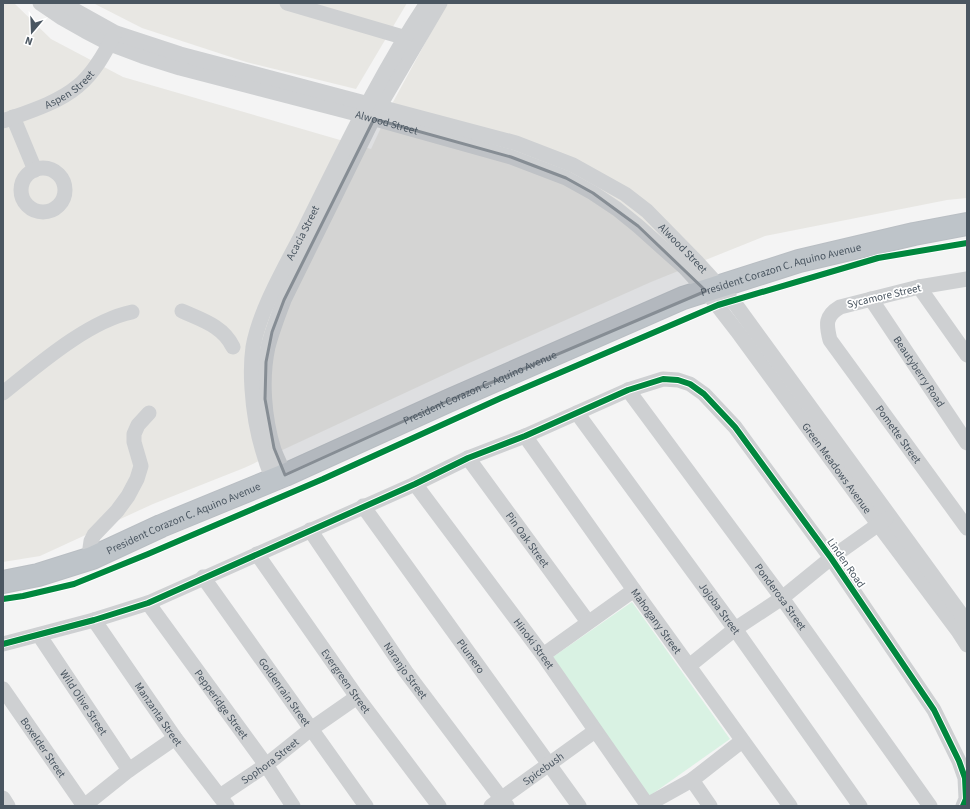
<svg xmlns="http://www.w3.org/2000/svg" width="970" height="809" font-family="'Source Sans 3',sans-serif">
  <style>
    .commercial { fill: #e8e7e3 }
    .green { fill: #d9f2e3 }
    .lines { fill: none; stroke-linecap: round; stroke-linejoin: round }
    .highway-casing { stroke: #b9bec3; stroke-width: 24 }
    .minor { stroke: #ced0d2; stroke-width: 15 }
    .highway { stroke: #bec4c9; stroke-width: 22 }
    .cycleway-casing { stroke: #fff; stroke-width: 8 }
    .cycleway { stroke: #00873e; stroke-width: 6 }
    .marked { fill: #868d94; fill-opacity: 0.2; stroke: #868d94; stroke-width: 3; stroke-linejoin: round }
    .labels { text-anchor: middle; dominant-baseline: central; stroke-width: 3.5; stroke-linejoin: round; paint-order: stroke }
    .street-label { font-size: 11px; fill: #4a5661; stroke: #fff }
  </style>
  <rect width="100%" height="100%" fill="#f4f4f4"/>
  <g class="commercial">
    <path d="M 3,3 L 14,3 L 51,39 L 123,77 L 371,149 L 393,102 L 447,3 L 967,3 L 967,198 L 947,200 L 765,236 L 651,282 L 467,364 L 244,468 L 153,504 L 40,556 L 3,562 Z"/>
    <path d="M 93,3 L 407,3 L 356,89 L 246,62 L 142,28 Z"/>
  </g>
  <path class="green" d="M 632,602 L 730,739 L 648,797 L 550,659 Z"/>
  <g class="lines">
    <g class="highway-casing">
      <g id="highway">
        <path id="s22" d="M 3,582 L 38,575 L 92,558 L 161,526 L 285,475 L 448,401 L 683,298 L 799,261 L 914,234 L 967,224"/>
      </g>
    </g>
    <g class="minor">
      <path id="s1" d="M 40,3 L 62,18 L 85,31 L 110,44 L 142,56 L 180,68 L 361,115 L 511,157 L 566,178 L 593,193 L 617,209 L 638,226 L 685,268 L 706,291 L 740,335 L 878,524 L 958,631 L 967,645"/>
      <path id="s2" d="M 62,3 L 116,33 L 180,54 L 516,143 L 573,165 L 625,194 L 647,211 L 697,262 L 736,305 L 967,622"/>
      <path d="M 287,3 L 413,40"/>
      <path d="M 13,117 L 35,170"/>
      <path id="s3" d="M 3,121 C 28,112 58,103 78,86 C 94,73 105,53 114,35"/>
      <circle cx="43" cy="190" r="22"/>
      <path id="s4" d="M 967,279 L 919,287 L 840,307 C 825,316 826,324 830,340 L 967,528"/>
      <path d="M 919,287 L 967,355"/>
      <path id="s5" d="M 871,299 L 967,443"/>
      <path d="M 182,311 C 202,320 223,326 233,347"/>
      <path id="s6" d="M 628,390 L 782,598 L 930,806"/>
      <path d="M 3,393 C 38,365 88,321 132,312"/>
      <path id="s7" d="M 577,413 L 735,629 L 860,806"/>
      <path id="s8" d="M 525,436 L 634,590 L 790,806"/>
      <path id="s9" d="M 468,458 L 588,622"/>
      <path d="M 285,475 C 281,466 277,458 274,450 C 264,418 261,379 268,347 C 272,331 278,316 284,300 L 379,107 L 440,3"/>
      <path id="s10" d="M 273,480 C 260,449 254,422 252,389 C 251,375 251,361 253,347 C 260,308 287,264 305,228 C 343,152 379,75 427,3"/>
      <path id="s11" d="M 415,484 L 543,655 L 648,806"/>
      <path id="s12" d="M 363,506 L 579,806"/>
      <path id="s13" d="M 310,530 L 406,672 L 507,806"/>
      <path id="s14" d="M 257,554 L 357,697 L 439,806"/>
      <path d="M 92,558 L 90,548 L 91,541 L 94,535 L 117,511 L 128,496 L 137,479 L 141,466 L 134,442 L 134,434 L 138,425 L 149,413"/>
      <path id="s15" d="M 203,577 L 366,806"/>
      <path id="s16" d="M 148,603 L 266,765 L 293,806"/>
      <path id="s17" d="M 94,620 L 175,738 L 227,806"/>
      <path id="s18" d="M 39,635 L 129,770"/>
      <path d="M 3,644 L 94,620 L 148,603 L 415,484 L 468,458 L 525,436 L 628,390 L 663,379 L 678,380 L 690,384 L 704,394 L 735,427 L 831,558 L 934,710 L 959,761 L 965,778 L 966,799 L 963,806"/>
      <path d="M 543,655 L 634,590"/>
      <path d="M 689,666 L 735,629 L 782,598 L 831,558 L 886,519"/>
      <path id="s19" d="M 3,689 L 84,806"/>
      <path d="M 692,780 L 710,806"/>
      <path id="s20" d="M 220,796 L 266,765 L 311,729 L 357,697"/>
      <path d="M 3,798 L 8,806"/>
      <path d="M 647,805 L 692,780 L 742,741"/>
      <path d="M 84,806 L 129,770 L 175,738"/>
      <path id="s21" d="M 491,806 L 595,731"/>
    </g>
    <use href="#highway" class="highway"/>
    <g class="cycleway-casing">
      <g id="cycleway">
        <path d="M 3,599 L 23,596 L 74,584 L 148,554 L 323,479 L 501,398 L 718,305 L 878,258 L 967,243"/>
        <path d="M 3,644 L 94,620 L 148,603 L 415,484 L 468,458 L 525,436 L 628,390 L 663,379 L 678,380 L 690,384 L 704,394 L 735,427 L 831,558 L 934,710 L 959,761 L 965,778 L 966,799 L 963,806"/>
      </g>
    </g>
    <use href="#cycleway" class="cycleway"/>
  </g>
  <path class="marked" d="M 374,119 L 511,157 L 566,178 L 593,193 L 638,226 L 706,291 L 448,401 L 285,475 L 274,448 L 265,399 L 266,362 L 272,332 L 284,300 Z"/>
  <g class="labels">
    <g class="street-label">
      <text stroke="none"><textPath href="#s3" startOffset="74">Aspen Street</textPath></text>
      <text stroke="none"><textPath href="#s1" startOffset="369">Alwood Street</textPath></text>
      <text stroke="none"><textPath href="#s10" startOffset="261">Acacia Street</textPath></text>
      <text stroke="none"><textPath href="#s2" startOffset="677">Alwood Street</textPath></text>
      <text stroke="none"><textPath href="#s22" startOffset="840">President Corazon C. Aquino Avenue</textPath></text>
      <text transform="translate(884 296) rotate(-13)">Sycamore Street</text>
      <text stroke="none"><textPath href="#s5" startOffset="87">Beautyberry Road</textPath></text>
      <text stroke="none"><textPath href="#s22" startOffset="516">President Corazon C. Aquino Avenue</textPath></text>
      <text stroke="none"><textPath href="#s4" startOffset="285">Pomette Street</textPath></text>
      <text stroke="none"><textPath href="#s1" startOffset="958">Green Meadows Avenue</textPath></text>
      <text stroke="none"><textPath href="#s22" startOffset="192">President Corazon C. Aquino Avenue</textPath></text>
      <text stroke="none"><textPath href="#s9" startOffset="101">Pin Oak Street</textPath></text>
      <text transform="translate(846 563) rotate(55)">Linden Road</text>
      <text stroke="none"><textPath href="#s6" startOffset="257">Ponderosa Street</textPath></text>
      <text stroke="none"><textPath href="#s7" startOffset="242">Jojoba Street</textPath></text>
      <text stroke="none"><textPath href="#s8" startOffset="227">Mahogany Street</textPath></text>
      <text stroke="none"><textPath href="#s11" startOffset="199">Hinoki Street</textPath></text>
      <text stroke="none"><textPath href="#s12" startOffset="185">Plumero</textPath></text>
      <text stroke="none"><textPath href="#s13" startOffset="170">Naranjo Street</textPath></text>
      <text stroke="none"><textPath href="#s14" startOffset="155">Evergreen Street</textPath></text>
      <text stroke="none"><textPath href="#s15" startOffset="141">Goldenrain Street</textPath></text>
      <text stroke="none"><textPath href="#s18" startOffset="81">Wild Olive Street</textPath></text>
      <text stroke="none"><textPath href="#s16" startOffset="125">Pepperidge Street</textPath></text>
      <text stroke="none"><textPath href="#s17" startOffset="114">Manzanta Street</textPath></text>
      <text stroke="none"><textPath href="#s19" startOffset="71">Boxelder Street</textPath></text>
      <text stroke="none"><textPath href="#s20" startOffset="61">Sophora Street</textPath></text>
      <text stroke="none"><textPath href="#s21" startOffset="64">Spicebush</textPath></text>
    </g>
  </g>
  <rect width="970" height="809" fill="none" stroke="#4a5661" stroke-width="8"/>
  <g transform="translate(32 32) rotate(199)" stroke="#ffffff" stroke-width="3" paint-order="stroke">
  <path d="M0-3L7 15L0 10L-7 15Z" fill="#4a5661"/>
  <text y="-6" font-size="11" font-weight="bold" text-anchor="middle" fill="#4a5661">N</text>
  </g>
</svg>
